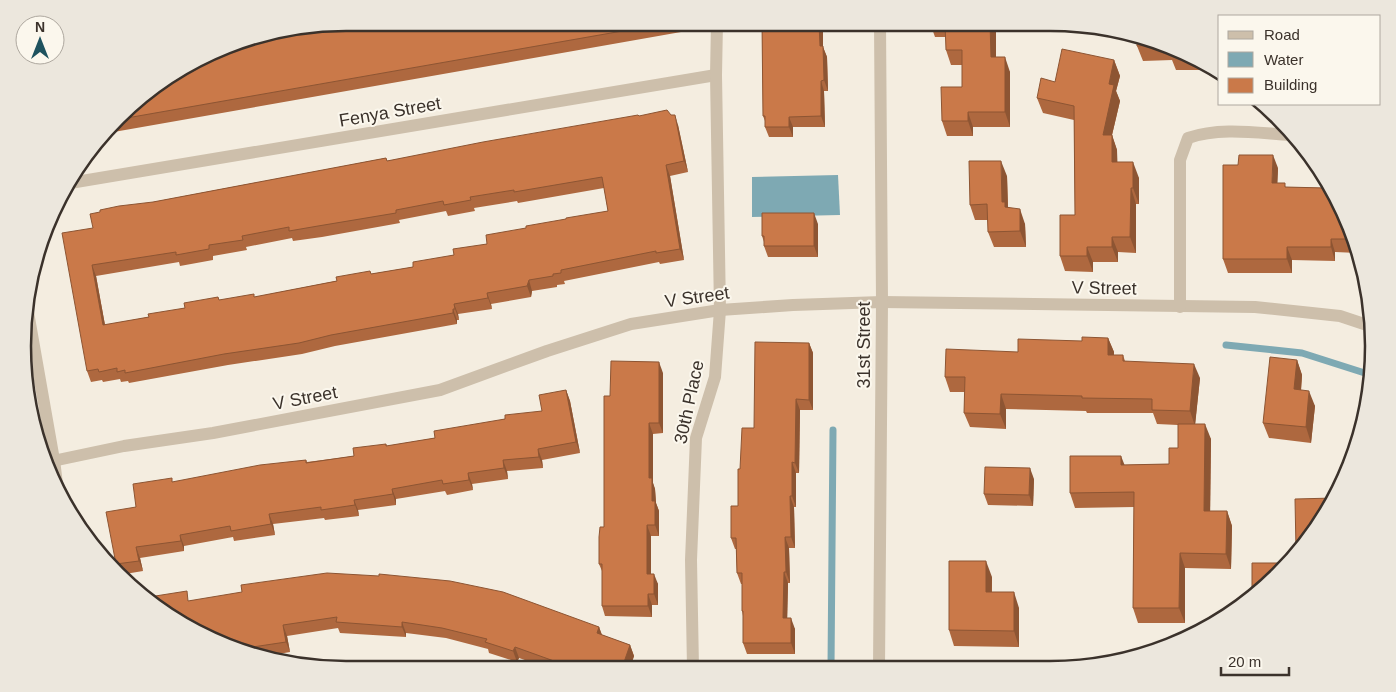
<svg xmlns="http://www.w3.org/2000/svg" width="1396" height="692" font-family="Arial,sans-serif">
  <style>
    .water { fill: #7ea9b3 }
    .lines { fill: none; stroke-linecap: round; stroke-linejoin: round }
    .stream { stroke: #7ea9b3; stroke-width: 7 }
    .minor { stroke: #cdbfab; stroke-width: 12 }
    .tertiary { stroke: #cdbfab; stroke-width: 12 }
    .wall { fill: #ae683f; fill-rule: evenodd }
    .shaded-wall { fill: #8d5533 }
    .building { fill: #ca7949; stroke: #8d5533; fill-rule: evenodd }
    .labels { text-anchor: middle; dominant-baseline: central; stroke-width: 4; stroke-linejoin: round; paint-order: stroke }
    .street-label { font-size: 18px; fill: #3b322b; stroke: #fbf7ed }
    .rim { fill: none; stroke: #3b322b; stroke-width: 2.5 }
  </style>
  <rect width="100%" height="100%" fill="#f4ede0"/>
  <path class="water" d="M 838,175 L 840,215 L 752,217 L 752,177 Z"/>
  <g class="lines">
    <g class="stream">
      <path d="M 1226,345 L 1302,353 L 1371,375"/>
      <path d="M 831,667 L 833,430"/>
    </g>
    <g class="minor">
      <path d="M 70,183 L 716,75"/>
      <path d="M 882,302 L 1255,307 L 1340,316 L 1367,325"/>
      <path d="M 1180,307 L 1180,160 L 1188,138 C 1221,127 1256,133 1290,135 L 1296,138"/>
      <path d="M 28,312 L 54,460 L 58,492"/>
      <path d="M 693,668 L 691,560 L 696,438 L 715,377 L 720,310 L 716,75 L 717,23"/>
    </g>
    <g class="tertiary">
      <path d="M 48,462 L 124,446 L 213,433 L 440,390 L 547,351 L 631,324 L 720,310 L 793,305 L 882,302"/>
      <path d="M 879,667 L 882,302 L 880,23"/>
    </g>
  </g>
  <g class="wall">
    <path d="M 361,23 L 681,23 L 681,32 L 108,133 L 149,90 L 250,38 L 251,41 Z"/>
    <path d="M 762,23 L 823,23 L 823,47 L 827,57 L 828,91 L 824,91 L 825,127 L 793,127 L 793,137 L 769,137 L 765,127 L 765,121 L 763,116 Z"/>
    <path d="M 930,23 L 996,23 L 996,57 L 1010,72 L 1010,127 L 973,127 L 973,136 L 947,136 L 942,121 L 962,87 L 962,65 L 951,65 L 946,50 L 946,37 L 935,37 Z"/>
    <path d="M 1137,41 L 1193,56 L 1211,70 L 1176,70 L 1172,60 L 1143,61 L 1137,46 Z"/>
    <path d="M 1114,60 L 1120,76 L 1116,91 L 1120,101 L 1112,135 L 1117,150 L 1117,162 L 1139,178 L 1139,204 L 1136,204 L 1136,253 L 1118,252 L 1118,262 L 1093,262 L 1093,272 L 1065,271 L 1060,256 L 1075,215 L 1074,120 L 1043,113 L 1037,98 L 1055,82 Z"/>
    <path d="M 639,116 L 678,125 L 688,172 L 670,176 L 684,260 L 660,264 L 659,262 L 564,281 L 565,284 L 557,285 L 557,287 L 532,291 L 531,297 L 491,304 L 492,309 L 458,314 L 459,320 L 457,320 L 457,324 L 335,346 L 302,354 L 228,365 L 129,383 L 128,381 L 121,382 L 120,379 L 103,382 L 102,380 L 91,382 L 87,371 L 93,228 L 153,202 L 386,158 L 387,161 ZM 604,188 L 608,211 L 526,228 L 487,244 L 454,255 L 413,267 L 371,274 L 255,297 L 219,300 L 218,297 L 185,308 L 149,317 L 105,325 L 96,276 L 179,262 L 180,266 L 213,260 L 213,256 L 247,250 L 246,247 L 292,238 L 293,241 L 322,237 L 400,223 L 399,220 L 446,211 L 448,216 L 475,211 L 474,208 L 517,201 L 518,203 Z"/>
    <path d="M 1278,168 L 1277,183 L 1286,187 L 1325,188 L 1356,242 L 1358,253 L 1335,252 L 1335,261 L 1292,260 L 1292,273 L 1228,273 L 1223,259 Z"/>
    <path d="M 1007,176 L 1008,208 L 1025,224 L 1026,247 L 994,247 L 988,232 L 988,220 L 975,220 L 970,205 Z"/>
    <path d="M 818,224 L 818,257 L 768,257 L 764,246 L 764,242 L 762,236 Z"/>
    <path d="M 1108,338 L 1114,352 L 1114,355 L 1123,355 L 1125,361 L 1200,378 L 1195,424 L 1211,439 L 1210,511 L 1227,511 L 1232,526 L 1231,569 L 1185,568 L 1185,623 L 1138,623 L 1133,608 L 1134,507 L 1075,508 L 1070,493 L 1124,465 L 1169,464 L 1178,448 L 1178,425 L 1157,424 L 1153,413 L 1087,413 L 1086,411 L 1006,409 L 1006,429 L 970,427 L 964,413 L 965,392 L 950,392 L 945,377 L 1018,352 L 1082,341 Z"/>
    <path d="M 809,343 L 813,353 L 813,410 L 800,410 L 799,473 L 796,473 L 796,507 L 794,507 L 795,548 L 789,548 L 790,583 L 788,583 L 787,618 L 795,629 L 795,654 L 747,654 L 743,643 L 743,616 L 742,611 L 742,584 L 741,584 L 737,573 L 736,549 L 735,549 L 731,538 L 738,506 L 740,469 L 754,428 Z"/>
    <path d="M 1297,360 L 1302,375 L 1301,390 L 1315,406 L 1311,443 L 1269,438 L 1263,423 Z"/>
    <path d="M 663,373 L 663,433 L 653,434 L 653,483 L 655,489 L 656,503 L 659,511 L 659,536 L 651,536 L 651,574 L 658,584 L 658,605 L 652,605 L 652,617 L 605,616 L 602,606 L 602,571 L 599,564 L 604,527 Z"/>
    <path d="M 566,390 L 570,401 L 580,453 L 542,460 L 543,468 L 507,471 L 508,479 L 472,484 L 473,490 L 447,495 L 445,491 L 396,499 L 396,505 L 358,510 L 359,516 L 325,520 L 324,518 L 273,524 L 275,535 L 234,541 L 233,537 L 184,546 L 184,551 L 140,558 L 143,571 L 119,575 L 116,564 L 136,507 L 173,482 L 306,460 L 307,462 L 354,456 L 386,444 L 387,446 L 435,438 L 505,419 L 542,411 Z"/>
    <path d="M 1034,479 L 1033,506 L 988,505 L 984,494 Z"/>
    <path d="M 992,577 L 992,592 L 1019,608 L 1019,647 L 954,646 L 949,630 Z"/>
    <path d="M 190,600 L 599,627 L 602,635 L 630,645 L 634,656 L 630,668 L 548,668 L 519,658 L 517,662 L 489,653 L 488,649 L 446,638 L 406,633 L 406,637 L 340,633 L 338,628 L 287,636 L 290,652 L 273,655 L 203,636 Z"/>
  </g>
  <g class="shaded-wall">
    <path d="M 677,23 L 681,23 L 681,32 Z"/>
    <path d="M 819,23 L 823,23 L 823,47 L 827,57 L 828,91 L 824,80 L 820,46 Z"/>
    <path d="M 990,23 L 996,23 L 996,72 L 991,57 Z"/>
    <path d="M 1005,57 L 1010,72 L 1010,127 L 1005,112 Z"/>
    <path d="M 1114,60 L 1120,76 L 1116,91 L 1120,101 L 1112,135 L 1117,150 L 1118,178 L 1103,135 L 1109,84 Z"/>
    <path d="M 821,81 L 824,91 L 825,127 L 821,116 Z"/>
    <path d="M 968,112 L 973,127 L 973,136 L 968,121 Z"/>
    <path d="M 675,115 L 678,125 L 688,172 L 684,161 Z"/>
    <path d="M 789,117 L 793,127 L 793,137 L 789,127 Z"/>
    <path d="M 1273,155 L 1278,168 L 1277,196 L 1272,183 Z"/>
    <path d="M 1001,161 L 1007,176 L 1008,209 L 1011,223 L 1002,202 Z"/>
    <path d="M 1133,162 L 1139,178 L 1139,204 L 1133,188 Z"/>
    <path d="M 666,165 L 670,176 L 684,260 L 680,249 Z"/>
    <path d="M 1131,188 L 1136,204 L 1136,253 L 1130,237 Z"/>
    <path d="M 1020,209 L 1025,224 L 1026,247 L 1020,231 Z"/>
    <path d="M 814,213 L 818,224 L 818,257 L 814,246 Z"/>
    <path d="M 1112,237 L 1118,252 L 1118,262 L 1112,247 Z"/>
    <path d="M 1331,239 L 1335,252 L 1335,261 L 1331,247 Z"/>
    <path d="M 1087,247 L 1093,262 L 1093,272 L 1087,256 Z"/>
    <path d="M 1287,247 L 1292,260 L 1292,273 L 1287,259 Z"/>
    <path d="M 92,265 L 96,276 L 107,336 L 103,325 Z"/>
    <path d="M 529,280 L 532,291 L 531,297 L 527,286 Z"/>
    <path d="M 487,293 L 491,304 L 492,309 L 488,298 Z"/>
    <path d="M 454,304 L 458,314 L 459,320 L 455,309 Z"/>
    <path d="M 453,309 L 457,320 L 457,324 L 453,313 Z"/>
    <path d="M 1108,338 L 1114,352 L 1113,369 L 1108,355 Z"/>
    <path d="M 809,343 L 813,353 L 813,410 L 809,400 Z"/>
    <path d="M 1297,360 L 1302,375 L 1300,405 L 1294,389 Z"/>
    <path d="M 659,362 L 663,373 L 663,433 L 659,423 Z"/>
    <path d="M 1194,364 L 1200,378 L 1195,426 L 1190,411 Z"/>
    <path d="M 566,390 L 570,401 L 580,453 L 576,442 Z"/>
    <path d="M 1309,391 L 1315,406 L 1311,443 L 1306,427 Z"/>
    <path d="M 1001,394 L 1006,409 L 1006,429 L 1000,414 Z"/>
    <path d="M 796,399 L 800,410 L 799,473 L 795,463 Z"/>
    <path d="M 649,423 L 653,434 L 653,483 L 655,489 L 656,503 L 659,511 L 659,536 L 655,525 L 649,478 Z"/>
    <path d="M 1205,424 L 1211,439 L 1210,526 L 1204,511 Z"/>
    <path d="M 538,449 L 542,460 L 543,468 L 539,457 Z"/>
    <path d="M 1121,456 L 1127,471 L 1121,465 Z"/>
    <path d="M 503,460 L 507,471 L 508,479 L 504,468 Z"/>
    <path d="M 792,462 L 796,473 L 796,507 L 792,496 Z"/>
    <path d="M 1030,468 L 1034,479 L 1033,506 L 1029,495 Z"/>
    <path d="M 468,473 L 472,484 L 473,490 L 469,480 Z"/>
    <path d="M 392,489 L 396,499 L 396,505 L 393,494 Z"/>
    <path d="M 790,496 L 794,507 L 795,548 L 791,537 Z"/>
    <path d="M 354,500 L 358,510 L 359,516 L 355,505 Z"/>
    <path d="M 1227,511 L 1232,526 L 1231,569 L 1226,554 Z"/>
    <path d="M 269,514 L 273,524 L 275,535 L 271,524 Z"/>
    <path d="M 647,525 L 651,536 L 651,584 L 647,574 Z"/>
    <path d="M 180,535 L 184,546 L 184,551 L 181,541 Z"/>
    <path d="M 785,537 L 789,548 L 790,583 L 786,572 Z"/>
    <path d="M 136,547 L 140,558 L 143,571 L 139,561 Z"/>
    <path d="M 1180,553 L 1185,568 L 1185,623 L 1179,608 Z"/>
    <path d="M 986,561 L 992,577 L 991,607 L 986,592 Z"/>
    <path d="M 784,572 L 788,583 L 787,629 L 783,618 Z"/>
    <path d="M 654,574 L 658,584 L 658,605 L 654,594 Z"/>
    <path d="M 1014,592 L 1019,608 L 1019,647 L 1014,631 Z"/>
    <path d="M 648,594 L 652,605 L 652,617 L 648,606 Z"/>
    <path d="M 791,618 L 795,629 L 795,654 L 791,643 Z"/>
    <path d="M 402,622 L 406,633 L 406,637 L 402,627 Z"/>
    <path d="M 283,625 L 287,636 L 290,652 L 286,642 Z"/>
    <path d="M 599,627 L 603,638 L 597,633 Z"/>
    <path d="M 630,645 L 634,656 L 630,668 L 623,665 Z"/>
    <path d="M 515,647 L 519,658 L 517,662 L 513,651 Z"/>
  </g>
  <g class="building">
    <path d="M 361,23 L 668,23 L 121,119 L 149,90 L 242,40 L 250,38 L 251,41 L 293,34 L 293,31 L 326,26 L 327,28 Z"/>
    <path d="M 762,23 L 819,23 L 820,46 L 823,46 L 824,80 L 821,81 L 821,116 L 789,117 L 789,127 L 765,127 L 765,116 L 763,116 Z"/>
    <path d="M 945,23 L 990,23 L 991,57 L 1005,57 L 1005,112 L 968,112 L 968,121 L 942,121 L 941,87 L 962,87 L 962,50 L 946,50 Z"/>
    <path d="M 1137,41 L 1154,45 L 1137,46 Z"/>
    <path d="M 1062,49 L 1114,60 L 1109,84 L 1114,85 L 1103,135 L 1112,135 L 1112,162 L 1133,162 L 1133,188 L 1131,188 L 1130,237 L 1112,237 L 1112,247 L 1087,247 L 1087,256 L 1060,256 L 1060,215 L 1075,215 L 1074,106 L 1037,98 L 1041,78 L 1055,82 Z"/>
    <path d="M 1170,50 L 1189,55 L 1170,55 Z"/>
    <path d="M 667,110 L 671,115 L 675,115 L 684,161 L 666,165 L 680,249 L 656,253 L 656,251 L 561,270 L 561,273 L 553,274 L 553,276 L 529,280 L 527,286 L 487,293 L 488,298 L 454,304 L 455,309 L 453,309 L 453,313 L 331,335 L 299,343 L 224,354 L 125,373 L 125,370 L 117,372 L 117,368 L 99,372 L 98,369 L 87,371 L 62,233 L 93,228 L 90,214 L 100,212 L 100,210 L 119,206 L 153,202 L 386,158 L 387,161 L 483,142 L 638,115 L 639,116 ZM 602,177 L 608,211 L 566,218 L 566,219 L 526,226 L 526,228 L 486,235 L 487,244 L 453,249 L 454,255 L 413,262 L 413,267 L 371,274 L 370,271 L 336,277 L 337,281 L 254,297 L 254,294 L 219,300 L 218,297 L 184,303 L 185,308 L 148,314 L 149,317 L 103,325 L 92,265 L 176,252 L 176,255 L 209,249 L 209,245 L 243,240 L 242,236 L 289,227 L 289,231 L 318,226 L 396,213 L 396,210 L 443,201 L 444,205 L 471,200 L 470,197 L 514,190 L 514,192 Z"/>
    <path d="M 1239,155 L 1273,155 L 1272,183 L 1285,183 L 1285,187 L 1325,188 L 1355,239 L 1331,239 L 1331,247 L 1287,247 L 1287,259 L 1223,259 L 1223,165 L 1238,165 Z"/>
    <path d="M 969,161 L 1001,161 L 1002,202 L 1005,202 L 1005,207 L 1020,209 L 1020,231 L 988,232 L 987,204 L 970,205 Z"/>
    <path d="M 762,213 L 814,213 L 814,246 L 764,246 L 764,236 L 762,236 Z"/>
    <path d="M 1082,337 L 1108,338 L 1108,355 L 1123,355 L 1123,361 L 1194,364 L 1190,411 L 1152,410 L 1152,399 L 1082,398 L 1082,396 L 1001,394 L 1000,414 L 964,413 L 965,377 L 945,377 L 946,349 L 1018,352 L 1018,339 L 1082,341 Z"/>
    <path d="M 755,342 L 809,343 L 809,400 L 796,399 L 795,463 L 792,462 L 792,496 L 790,496 L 791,537 L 785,537 L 786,572 L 784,572 L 783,618 L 791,618 L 791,643 L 743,643 L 743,611 L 742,611 L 742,573 L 737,573 L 736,538 L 731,538 L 731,506 L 738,506 L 738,469 L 740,469 L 742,428 L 754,428 Z"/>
    <path d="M 1270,357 L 1297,360 L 1294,389 L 1309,391 L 1306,427 L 1263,423 Z"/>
    <path d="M 611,361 L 659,362 L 659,423 L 649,423 L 649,478 L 652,478 L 652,501 L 655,501 L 655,525 L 647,525 L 647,574 L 654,574 L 654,594 L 648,594 L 648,606 L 602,606 L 602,564 L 599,564 L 599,537 L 600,527 L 604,527 L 604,396 L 610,396 Z"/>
    <path d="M 566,390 L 576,442 L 538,449 L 539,457 L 503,460 L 504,468 L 468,473 L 469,480 L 443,484 L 442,480 L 392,489 L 393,494 L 354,500 L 355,505 L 321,510 L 321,507 L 269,514 L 271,524 L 231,531 L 230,526 L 180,535 L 181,541 L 136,547 L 139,561 L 116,564 L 106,512 L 136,507 L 133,484 L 172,478 L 172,482 L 260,465 L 306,460 L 306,463 L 354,456 L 353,448 L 386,444 L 386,446 L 435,438 L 434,431 L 505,419 L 505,415 L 542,411 L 539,395 Z"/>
    <path d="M 1178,424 L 1205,424 L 1204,511 L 1227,511 L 1226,554 L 1180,553 L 1179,608 L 1133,608 L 1134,492 L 1070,493 L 1070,456 L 1121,456 L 1121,465 L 1169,464 L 1169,448 L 1178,448 Z"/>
    <path d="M 985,467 L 1030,468 L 1029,495 L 984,494 Z"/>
    <path d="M 1334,498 L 1300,549 L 1296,549 L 1295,499 Z"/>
    <path d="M 949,561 L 986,561 L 986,592 L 1014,592 L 1014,631 L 949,630 Z"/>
    <path d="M 1252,563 L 1285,563 L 1285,567 L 1252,595 Z"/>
    <path d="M 327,573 L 379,576 L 379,574 L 450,581 L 503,592 L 599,627 L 597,633 L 630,645 L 623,665 L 629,668 L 559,668 L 552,666 L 554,661 L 515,647 L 513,651 L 485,642 L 487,639 L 442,628 L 402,622 L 402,627 L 336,622 L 337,617 L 283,625 L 286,642 L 246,648 L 203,636 L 149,597 L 187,591 L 188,601 L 242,592 L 241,585 Z"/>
  </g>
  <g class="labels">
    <g class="street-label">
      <text transform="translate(390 112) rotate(-10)">Fenya Street</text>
      <text transform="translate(1104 288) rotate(1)">V Street</text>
      <text transform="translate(697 297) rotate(-8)">V Street</text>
      <text transform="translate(864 345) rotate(-90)">31st Street</text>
      <text transform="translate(305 398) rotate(-11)">V Street</text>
      <text transform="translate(689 402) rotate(-78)">30th Place</text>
    </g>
  </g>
  <path d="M0 0H1396V692H0ZM346 31H1050A315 315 0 0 1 1365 346V346A315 315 0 0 1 1050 661H346A315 315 0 0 1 31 346V346A315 315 0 0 1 346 31Z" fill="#ece7dd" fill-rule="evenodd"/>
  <path class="rim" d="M346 31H1050A315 315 0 0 1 1365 346V346A315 315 0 0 1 1050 661H346A315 315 0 0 1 31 346V346A315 315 0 0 1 346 31Z"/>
  <rect x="1218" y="15" width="162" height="90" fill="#fbf7ed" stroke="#aea89f"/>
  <rect x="1228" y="31" width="25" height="8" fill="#cdbfab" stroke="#aea89f"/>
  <text x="1264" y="40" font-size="15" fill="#3b322b">Road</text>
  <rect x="1228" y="52" width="25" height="15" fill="#7ea9b3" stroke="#aea89f"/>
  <text x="1264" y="65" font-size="15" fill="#3b322b">Water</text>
  <rect x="1228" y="78" width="25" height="15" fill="#ca7949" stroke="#aea89f"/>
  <text x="1264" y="90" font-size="15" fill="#3b322b">Building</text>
  <g transform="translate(40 40)"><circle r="24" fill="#fbf7ed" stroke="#aea89f"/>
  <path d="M0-4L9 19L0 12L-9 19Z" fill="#1e525e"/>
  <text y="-8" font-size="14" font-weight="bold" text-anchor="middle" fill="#3b322b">N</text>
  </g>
  <path d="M1221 667v8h68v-8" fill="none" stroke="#3b322b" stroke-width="2.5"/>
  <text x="1228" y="667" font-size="15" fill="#3b322b" stroke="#fbf7ed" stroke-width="4" paint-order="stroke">20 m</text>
</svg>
